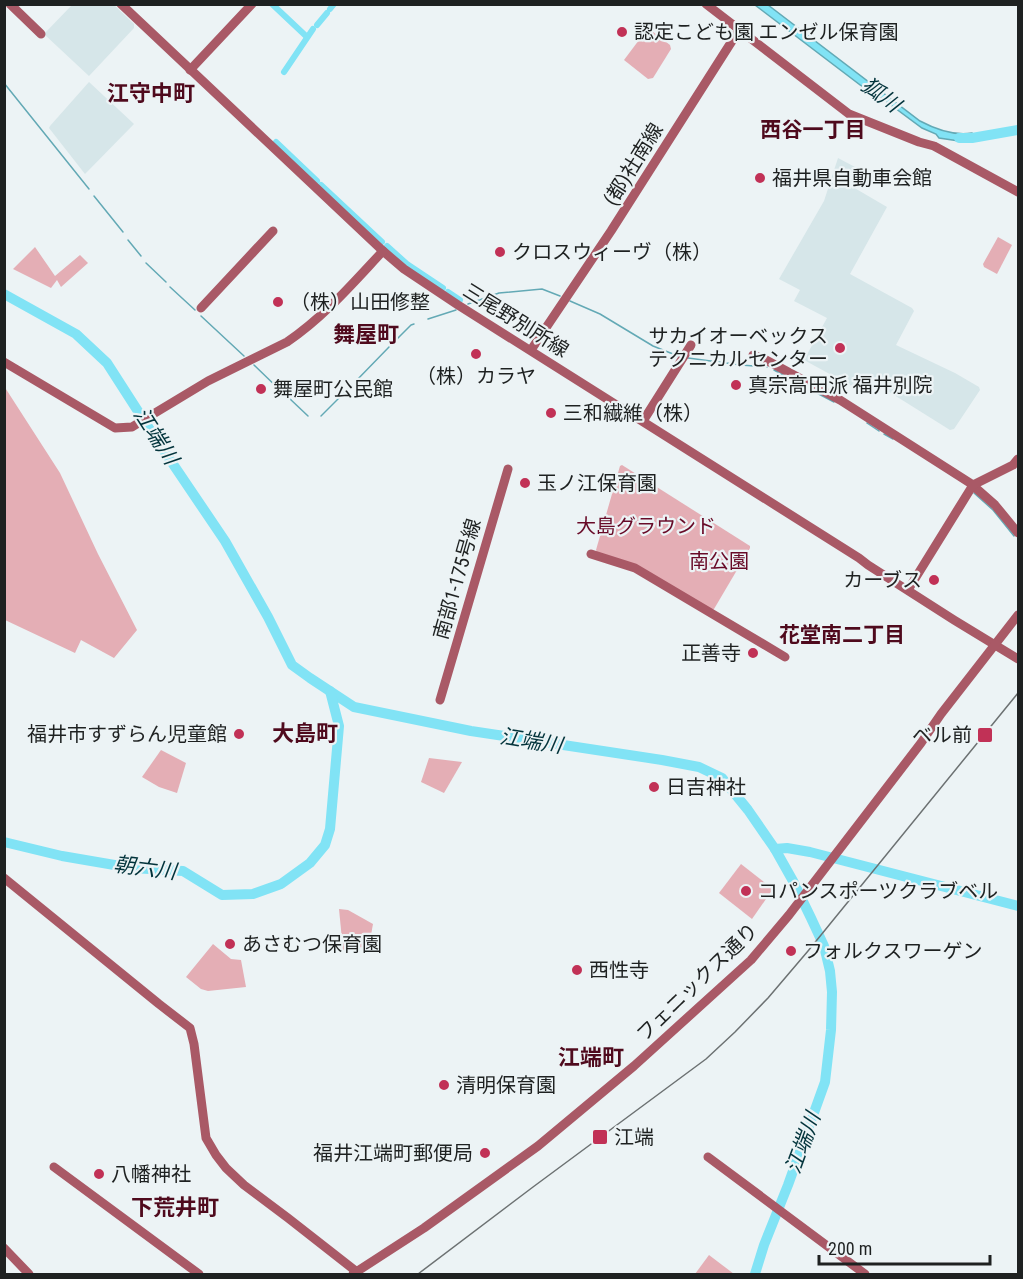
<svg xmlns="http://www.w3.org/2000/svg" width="1023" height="1279" font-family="'Roboto Condensed','Noto Sans JP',sans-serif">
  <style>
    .built { fill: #d6e6e9 }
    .green { fill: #e4aeb5 }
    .water { fill: #81e3f5; stroke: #63a9b5; stroke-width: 1.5 }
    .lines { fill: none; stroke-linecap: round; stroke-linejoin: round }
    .stream { stroke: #63a9b5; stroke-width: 1.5 }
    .canal { stroke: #81e3f5; stroke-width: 6 }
    .river { stroke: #81e3f5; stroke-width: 10 }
    .secondary { stroke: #a95966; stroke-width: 9 }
    .tram { stroke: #6c7172; stroke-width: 1.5 }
    .poi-dot { fill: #c13156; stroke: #ecf3f5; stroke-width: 2 }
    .labels { text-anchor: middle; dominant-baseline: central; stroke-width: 4.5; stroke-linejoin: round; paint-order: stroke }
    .poi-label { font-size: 20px; fill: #1e2121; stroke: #ecf3f5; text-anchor: start }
    .street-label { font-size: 20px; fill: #1e2121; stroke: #ecf3f5 }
    .park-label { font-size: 20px; fill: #680a27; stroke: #ecf3f5 }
    .water-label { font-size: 21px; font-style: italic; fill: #02333b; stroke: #ecf3f5 }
    .neighbourhood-label { font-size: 21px; font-weight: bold; fill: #4f0a1d; stroke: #ecf3f5 }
    .quarter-label { font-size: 22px; font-weight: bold; fill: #4f0a1d; stroke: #ecf3f5 }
  </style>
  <rect width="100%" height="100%" fill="#ecf3f5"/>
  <g class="built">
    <path d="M 72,5 L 114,5 L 134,24 L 134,28 L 89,76 L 44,34 Z"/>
    <path d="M 89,82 L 134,124 L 85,174 L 49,128 L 50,126 Z"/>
    <path d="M 838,158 L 855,167 L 846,183 L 887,207 L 850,274 L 912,308 L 914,311 L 896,345 L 955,373 L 979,387 L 980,390 L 954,429 L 950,430 L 867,378 L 859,390 L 804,360 L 827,318 L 794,301 L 800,290 L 779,279 L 824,201 Z"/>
  </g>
  <g class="green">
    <path d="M 648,28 L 670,45 L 671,49 L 653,78 L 648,79 L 624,60 Z"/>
    <path d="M 998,237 L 1012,245 L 997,274 L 984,267 L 983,264 Z"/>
    <path d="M 35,247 L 55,276 L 80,255 L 88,263 L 61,287 L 57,280 L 51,288 L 13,269 Z"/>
    <path d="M 4,386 L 60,473 L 98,554 L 137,630 L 114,658 L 81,640 L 75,653 L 5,620 Z"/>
    <path d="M 622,465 L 750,546 L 750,548 L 714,609 L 712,610 L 597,552 L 596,550 L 620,466 Z"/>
    <path d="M 161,750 L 186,763 L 177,793 L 159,787 L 142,777 Z"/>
    <path d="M 429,758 L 462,762 L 444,793 L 421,782 Z"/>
    <path d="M 741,864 L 773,889 L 752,919 L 719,893 Z"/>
    <path d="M 339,909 L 348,910 L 373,924 L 369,946 L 343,950 Z"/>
    <path d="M 213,944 L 231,959 L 241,960 L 246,987 L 208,991 L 201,989 L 186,977 Z"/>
    <path d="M 709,1255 L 734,1274 L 695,1274 Z"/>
  </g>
  <path class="water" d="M 755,5 L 768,5 L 920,121 C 935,129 954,136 972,133 L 973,140 L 959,141 L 939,138 L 936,134 L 922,128 L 880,97 L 876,97 Z"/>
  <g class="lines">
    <g class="stream">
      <path d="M 4,83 L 89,189"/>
      <path d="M 94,196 L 123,232"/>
      <path d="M 128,240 L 141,256"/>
      <path d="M 146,263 L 166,282"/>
      <path d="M 170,287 L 195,310"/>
      <path d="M 570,301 L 600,314 L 653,346 L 678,356"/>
      <path d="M 468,304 L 499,293 L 542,289 L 560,296"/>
      <path d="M 201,316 L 244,356"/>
      <path d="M 428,319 L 456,310"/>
      <path d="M 396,340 L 411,325 L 414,324"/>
      <path d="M 688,358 L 741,365 L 767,367"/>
      <path d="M 254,365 L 283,393"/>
      <path d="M 774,370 L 787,377"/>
      <path d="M 794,381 L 834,402"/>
      <path d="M 355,382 L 389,347"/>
      <path d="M 289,398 L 308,416"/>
      <path d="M 321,416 L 348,389"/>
      <path d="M 867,423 L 879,431"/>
      <path d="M 884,434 L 893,439"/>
      <path d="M 974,493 L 993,510 L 1014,536"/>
    </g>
    <g class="canal">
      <path d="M 272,4 L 307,37"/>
      <path d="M 330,9 L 334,4"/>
      <path d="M 317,25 L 327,13"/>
      <path d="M 284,72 L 313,29"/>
      <path d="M 276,142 L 317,181"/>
      <path d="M 321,185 L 382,242"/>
      <path d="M 387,246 L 407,264 L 443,288"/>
      <path d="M 448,292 L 460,300"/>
    </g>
    <g class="river">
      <path d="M 959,138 L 972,138 L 1018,130"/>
      <path d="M 4,294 L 76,334 L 107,363 L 152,433 L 225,541 L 268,617 L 292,665 L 310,678 L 354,707 L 471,731 L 662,760 L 699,767 L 722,778 L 748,810 L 775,849 L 793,881 L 811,918 L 824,946 L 830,971 L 832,992 L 831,1030 L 825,1082 L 788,1185 L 764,1245 L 755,1274"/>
      <path d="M 4,842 L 62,856 L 132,868 L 183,871 L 222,895 L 253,894 L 281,884 L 310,863 L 325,845 L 330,829 L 339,726 L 330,691"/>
      <path d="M 775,849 L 787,848 L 810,852 L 1018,906"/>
    </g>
    <g class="secondary">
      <path d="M 10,4 L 41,34"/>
      <path d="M 121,4 L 383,251 L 404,269 L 458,305 L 859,558 L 868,565 L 954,620 L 1018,659"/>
      <path d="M 706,4 L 849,114 L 919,142 L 934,146 L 1018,192"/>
      <path d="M 190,70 L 252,4"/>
      <path d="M 201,308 L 273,231"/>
      <path d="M 531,350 L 611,231 L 739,30"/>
      <path d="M 753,355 L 766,360 L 840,400 L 970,483 L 995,505 L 1018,533"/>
      <path d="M 4,362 L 115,428 L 132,427 L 140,422 L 208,381 L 287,342 C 324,317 353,283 383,251"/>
      <path d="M 643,421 L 691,345"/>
      <path d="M 591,554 L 635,568 L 785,657"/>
      <path d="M 908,590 L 973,485 L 1013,465 L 1018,459"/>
      <path d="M 440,700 L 508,469"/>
      <path d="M 4,878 L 159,1004 L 190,1028 L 194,1044 L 206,1138 L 216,1155 L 226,1168 L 244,1185 L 288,1218 L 357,1272"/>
      <path d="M 708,1157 L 865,1274"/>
      <path d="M 54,1167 L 199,1274"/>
      <path d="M 4,1248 L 29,1274"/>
      <path d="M 353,1274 L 424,1228 L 538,1146 L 634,1066 L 751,960 L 789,915 L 921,743 L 941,714 L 1018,615"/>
    </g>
    <path class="tram" d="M 418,1274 L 533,1187 L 706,1059 L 735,1032 L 768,998 L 808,951 L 1018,693"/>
  </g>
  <g class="poi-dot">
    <circle cx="622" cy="32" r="6"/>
    <circle cx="760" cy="178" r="6"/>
    <circle cx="500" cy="252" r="6"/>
    <circle cx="278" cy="302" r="6"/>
    <circle cx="840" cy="348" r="6"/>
    <circle cx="476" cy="354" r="6"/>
    <circle cx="736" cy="385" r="6"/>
    <circle cx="261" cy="389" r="6"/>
    <circle cx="551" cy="413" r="6"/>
    <circle cx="525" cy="483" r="6"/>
    <circle cx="934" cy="580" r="6"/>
    <circle cx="753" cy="653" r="6"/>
    <circle cx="239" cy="734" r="6"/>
    <rect x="977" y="727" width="16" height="16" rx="3"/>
    <circle cx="654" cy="787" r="6"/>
    <circle cx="746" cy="891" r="6"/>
    <circle cx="230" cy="944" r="6"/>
    <circle cx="791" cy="951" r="6"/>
    <circle cx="577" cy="970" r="6"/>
    <circle cx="444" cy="1085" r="6"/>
    <rect x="592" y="1129" width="16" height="16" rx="3"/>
    <circle cx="485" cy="1153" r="6"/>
    <circle cx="99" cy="1174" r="6"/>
  </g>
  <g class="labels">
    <g class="poi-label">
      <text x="634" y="32">認定こども園 エンゼル保育園</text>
      <text x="772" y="178">福井県自動車会館</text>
      <text x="512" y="252">クロスウィーヴ（株）</text>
      <text x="290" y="302">（株）山田修整</text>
      <text x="828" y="336" text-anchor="end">サカイオーベックス<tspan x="828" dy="23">テクニカルセンター</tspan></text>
      <text x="476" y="376" text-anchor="middle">（株）カラヤ</text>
      <text x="748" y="385">真宗高田派 福井別院</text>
      <text x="273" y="389">舞屋町公民館</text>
      <text x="563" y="413">三和繊維（株）</text>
      <text x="537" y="483">玉ノ江保育園</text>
      <text x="922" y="580" text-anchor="end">カーブス</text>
      <text x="741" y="653" text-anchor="end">正善寺</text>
      <text x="227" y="734" text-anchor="end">福井市すずらん児童館</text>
      <text x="972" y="735" text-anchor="end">ベル前</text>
      <text x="666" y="787">日吉神社</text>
      <text x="758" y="891">コパンスポーツクラブベル</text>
      <text x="242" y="944">あさむつ保育園</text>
      <text x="803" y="951">フォルクスワーゲン</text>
      <text x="589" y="970">西性寺</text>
      <text x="456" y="1085">清明保育園</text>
      <text x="614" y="1137">江端</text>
      <text x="473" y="1153" text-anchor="end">福井江端町郵便局</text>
      <text x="111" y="1174">八幡神社</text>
    </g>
    <g class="street-label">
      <text transform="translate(633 164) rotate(-58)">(都)社南線</text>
      <text transform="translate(516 320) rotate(32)">三尾野別所線</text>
      <text transform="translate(457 579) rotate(-74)">南部1-175号線</text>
      <text transform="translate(697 982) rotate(-44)">フェニックス通り</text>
    </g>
    <g class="park-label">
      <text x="646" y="526">大島グラウンド</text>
      <text x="719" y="561">南公園</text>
    </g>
    <g class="water-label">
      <text transform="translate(881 95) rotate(37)">狐川</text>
      <text transform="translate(156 436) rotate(57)">江端川</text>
      <text transform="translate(531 741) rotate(9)">江端川</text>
      <text transform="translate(145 868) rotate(7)">朝六川</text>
      <text transform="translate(803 1143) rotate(-70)">江端川</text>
    </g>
    <g class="neighbourhood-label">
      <text x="813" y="130">西谷一丁目</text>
      <text x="842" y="635">花堂南二丁目</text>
    </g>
    <g class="quarter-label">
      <text x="151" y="93">江守中町</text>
      <text x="366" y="334">舞屋町</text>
      <text x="305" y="733">大島町</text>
      <text x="591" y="1057">江端町</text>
      <text x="175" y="1207">下荒井町</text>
    </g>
  </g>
  <rect width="1023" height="1279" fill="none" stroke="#1e2121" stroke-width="12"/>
  <path d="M819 1255v9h171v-9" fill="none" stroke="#1e2121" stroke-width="3"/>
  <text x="828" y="1255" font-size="18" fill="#1e2121" stroke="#ecf3f5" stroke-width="4.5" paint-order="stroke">200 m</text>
</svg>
